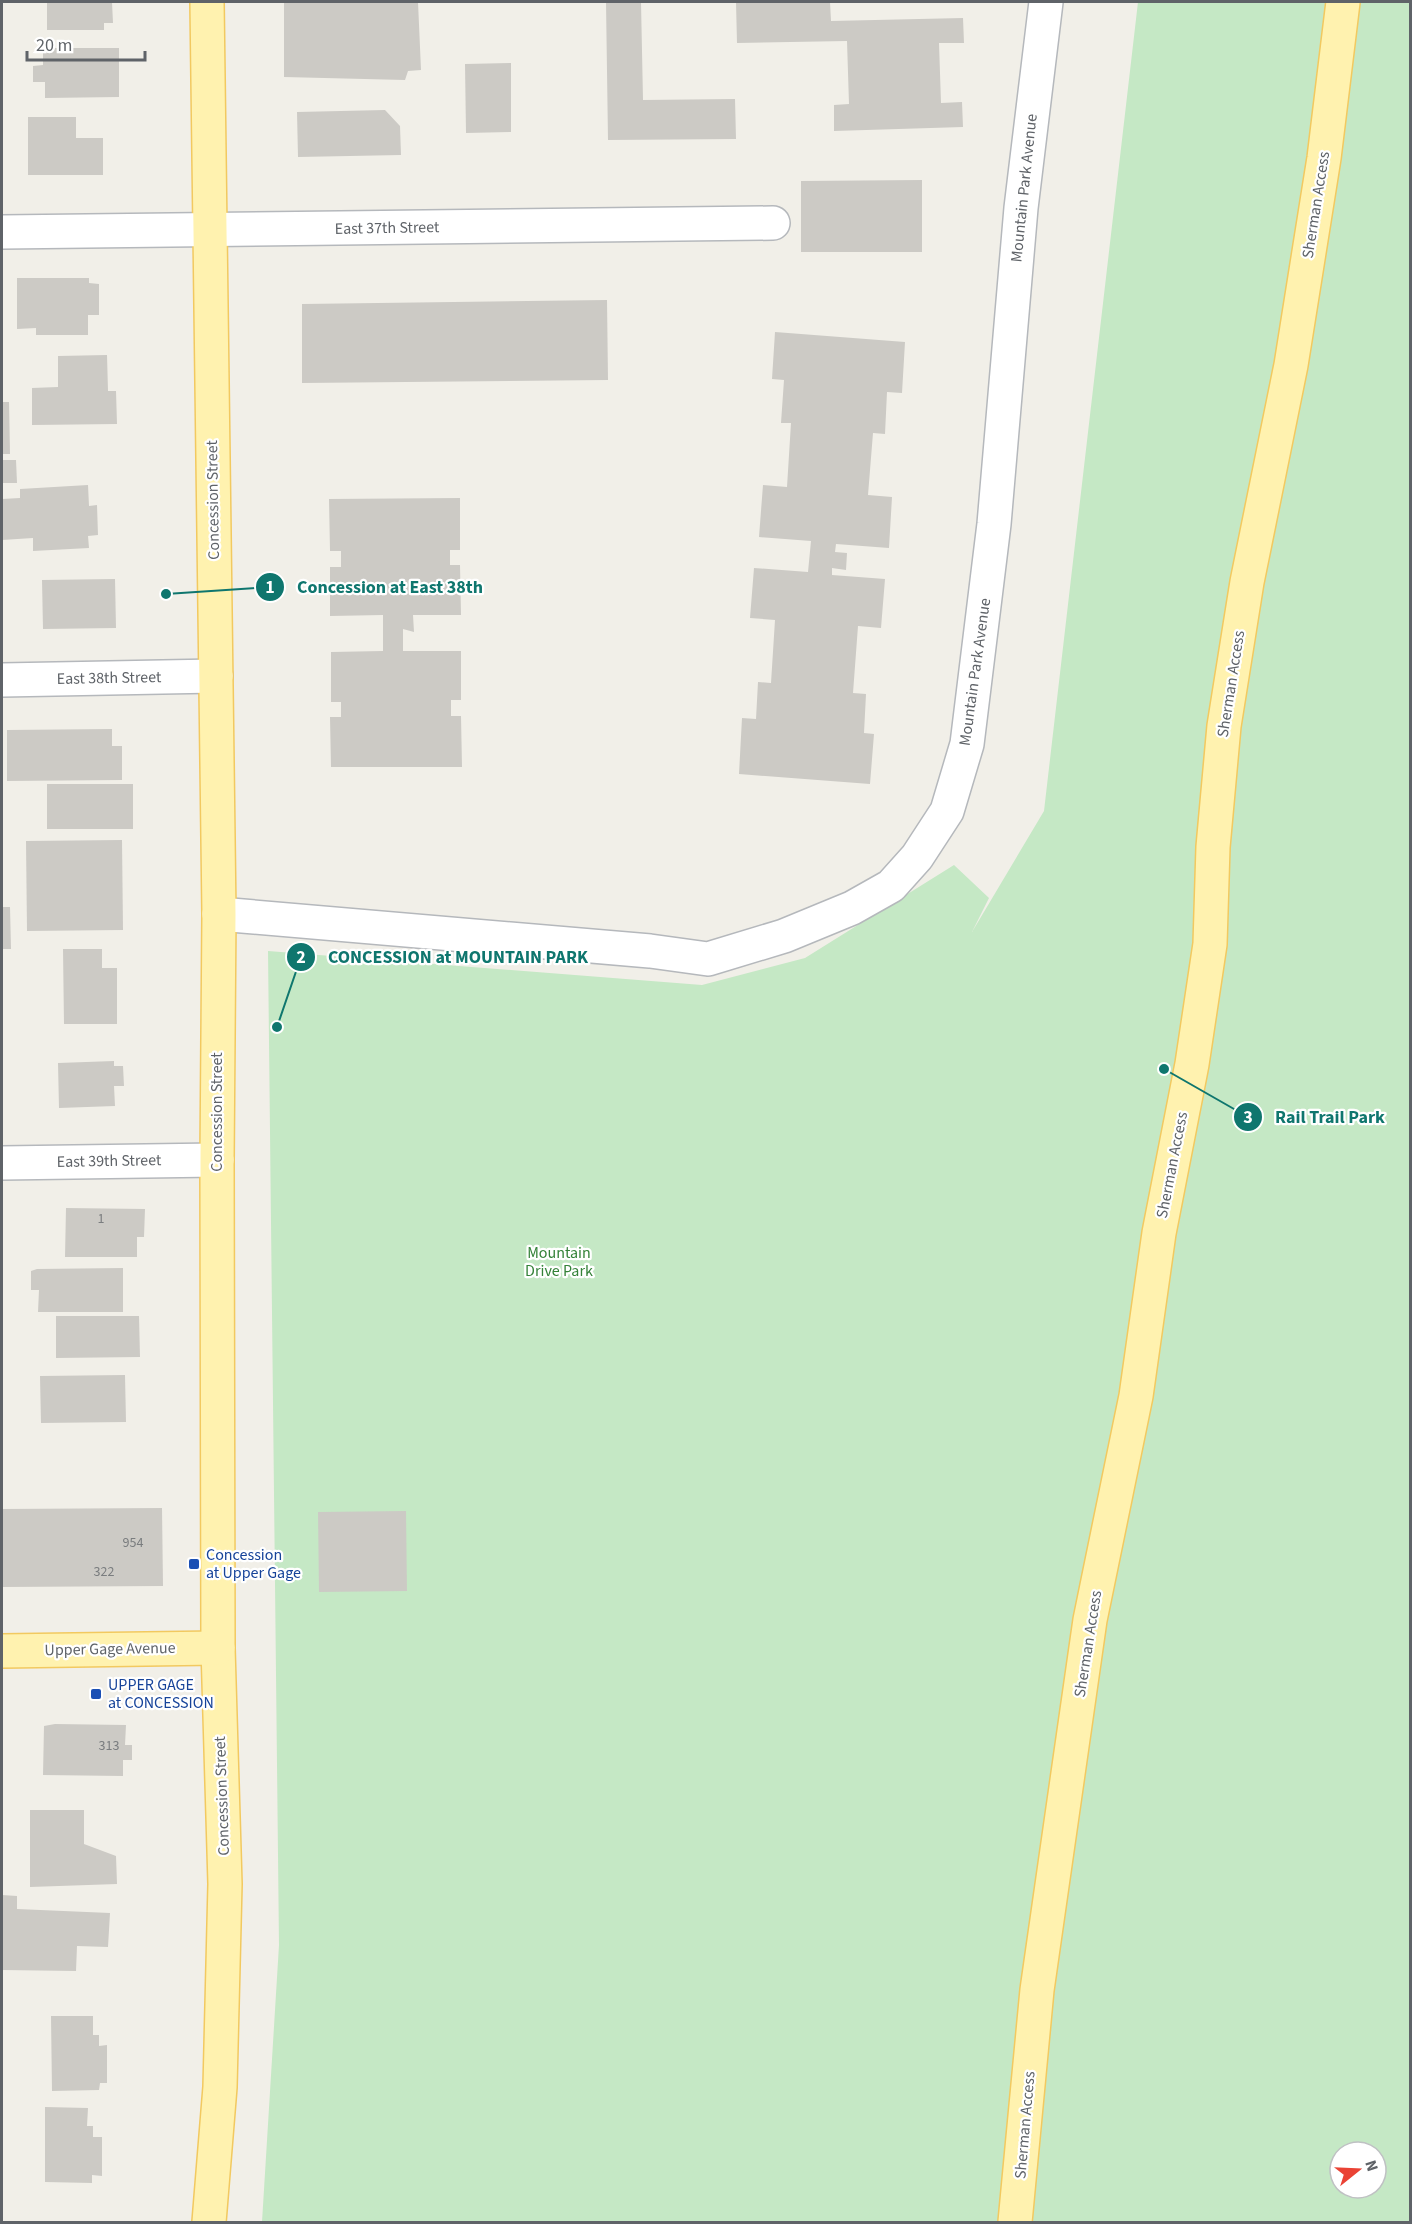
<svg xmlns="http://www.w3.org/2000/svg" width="1412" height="2224" font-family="'Source Sans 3',sans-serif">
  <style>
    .green { fill: #c5e8c5; fill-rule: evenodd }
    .building { fill: #cccac5 }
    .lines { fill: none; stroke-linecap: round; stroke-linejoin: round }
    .minor-casing { stroke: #b5b8bc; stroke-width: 36 }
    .major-casing { stroke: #f2c960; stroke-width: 36 }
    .minor { stroke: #fff; stroke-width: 33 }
    .major { stroke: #fff2af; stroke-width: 33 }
    .transit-dot { fill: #1a4fb4; stroke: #fff; stroke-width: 2 }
    .labels { text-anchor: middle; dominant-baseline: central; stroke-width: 4.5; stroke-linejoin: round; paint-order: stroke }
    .number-label { font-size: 14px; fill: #7a7d7f }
    .street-label { font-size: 16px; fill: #5f6368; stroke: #fff }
    .park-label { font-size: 16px; fill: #348238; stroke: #fff }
    .transit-label { font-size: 16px; fill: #164399; stroke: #fff; text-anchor: start }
    .leader { fill: none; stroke: #0f766e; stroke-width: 2 }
    .callout-dot { fill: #0f766e; stroke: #fff; stroke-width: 2 }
    .mark-label { font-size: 18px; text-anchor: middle; font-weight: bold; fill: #fff }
    .callout-label { font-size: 18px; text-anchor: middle; font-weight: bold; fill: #0f766e; stroke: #fff; stroke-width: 4.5; stroke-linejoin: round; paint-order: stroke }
  </style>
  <rect width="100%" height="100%" fill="#f1efe8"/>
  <path class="green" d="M 1138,2 L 1410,2 L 1410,2222 L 262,2222 L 279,1945 L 268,951 L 702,985 L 805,958 L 954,865 L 989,898 L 972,932 L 1044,811 ZM 1340,2152 L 1376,2152 L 1376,2188 L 1340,2188 Z"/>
  <g class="building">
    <path d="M 47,2 L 112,2 L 113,23 L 104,23 L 104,30 L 47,30 Z"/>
    <path d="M 284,2 L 418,2 L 421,70 L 408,71 L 405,80 L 284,77 Z"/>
    <path d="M 606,2 L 641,2 L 643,100 L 735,99 L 736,139 L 608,140 Z"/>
    <path d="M 736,2 L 830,2 L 831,21 L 963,18 L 964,43 L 939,43 L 941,103 L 962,102 L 963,127 L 834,131 L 834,105 L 849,104 L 847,41 L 737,43 Z"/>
    <path d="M 43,48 L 119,48 L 119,97 L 45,98 L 45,82 L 33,82 L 33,66 L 43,65 Z"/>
    <path d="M 511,63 L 511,132 L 466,133 L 465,64 Z"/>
    <path d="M 385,110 L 400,126 L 401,155 L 298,157 L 297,112 Z"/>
    <path d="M 28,117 L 76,117 L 76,138 L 103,138 L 103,175 L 28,175 Z"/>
    <path d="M 922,180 L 922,252 L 801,252 L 801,181 Z"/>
    <path d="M 17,278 L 89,278 L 89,283 L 99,284 L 99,315 L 88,315 L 88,335 L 36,335 L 36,328 L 17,329 Z"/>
    <path d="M 607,300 L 608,380 L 302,383 L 302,304 Z"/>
    <path d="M 775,332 L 905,342 L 902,393 L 887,392 L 885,434 L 873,433 L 868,495 L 892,497 L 889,548 L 836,544 L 835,552 L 847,553 L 846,570 L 832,568 L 832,575 L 885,579 L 881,628 L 858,626 L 853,693 L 866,694 L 864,733 L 874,734 L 870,784 L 739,774 L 742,718 L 756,719 L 758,682 L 771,683 L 775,620 L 750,618 L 754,568 L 808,572 L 811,541 L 759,537 L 763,485 L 787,487 L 791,423 L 781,423 L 784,380 L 772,379 Z"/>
    <path d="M 107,355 L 108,391 L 116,391 L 117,424 L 32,425 L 32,388 L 58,387 L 58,356 Z"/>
    <path d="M 2,402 L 9,402 L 10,454 L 2,454 Z"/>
    <path d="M 2,460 L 16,460 L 17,483 L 2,483 Z"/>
    <path d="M 88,485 L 89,506 L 97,505 L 98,535 L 88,536 L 89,548 L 33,551 L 33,538 L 2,540 L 2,499 L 20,498 L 20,489 Z"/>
    <path d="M 460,498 L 460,550 L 450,550 L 450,565 L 460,565 L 461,615 L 413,615 L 414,632 L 403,629 L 403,651 L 461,651 L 461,700 L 451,700 L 451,716 L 461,716 L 462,767 L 331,767 L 330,717 L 341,717 L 341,702 L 331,702 L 331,652 L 383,651 L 383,615 L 330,616 L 330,567 L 341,567 L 341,551 L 330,551 L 329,499 Z"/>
    <path d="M 115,579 L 116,628 L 43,629 L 42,580 Z"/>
    <path d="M 112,729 L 112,746 L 122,746 L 122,780 L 7,781 L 7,730 Z"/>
    <rect x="47" y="784" width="86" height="45"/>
    <path d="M 122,840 L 123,930 L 27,931 L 26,841 Z"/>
    <path d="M 2,907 L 10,907 L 11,949 L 2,949 Z"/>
    <path d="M 63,949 L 102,949 L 102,968 L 117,968 L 117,1024 L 64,1024 Z"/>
    <path d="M 114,1061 L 114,1066 L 123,1066 L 124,1086 L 114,1086 L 115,1106 L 59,1108 L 58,1063 Z"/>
    <path d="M 66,1208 L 145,1209 L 144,1237 L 137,1237 L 137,1257 L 65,1257 Z"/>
    <path d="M 123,1268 L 123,1312 L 38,1312 L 39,1290 L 31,1290 L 31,1271 L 37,1269 Z"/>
    <path d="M 56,1316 L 139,1316 L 140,1357 L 56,1358 Z"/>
    <path d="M 125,1375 L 126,1422 L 41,1423 L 40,1376 Z"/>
    <path d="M 162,1508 L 163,1586 L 2,1587 L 2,1509 Z"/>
    <path d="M 406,1511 L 407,1591 L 319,1592 L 318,1512 Z"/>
    <path d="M 55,1724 L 126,1725 L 125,1745 L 132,1745 L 132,1760 L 123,1760 L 123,1776 L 43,1775 L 44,1726 Z"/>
    <path d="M 30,1810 L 84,1810 L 84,1844 L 116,1856 L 117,1884 L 30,1887 Z"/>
    <path d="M 2,1895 L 17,1896 L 17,1909 L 110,1913 L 108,1947 L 77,1946 L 76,1971 L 2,1970 Z"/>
    <path d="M 51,2016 L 93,2016 L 93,2035 L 99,2035 L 99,2046 L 107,2045 L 107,2083 L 100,2083 L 99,2090 L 52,2091 Z"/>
    <path d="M 45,2107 L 88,2108 L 87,2126 L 93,2126 L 93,2137 L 102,2137 L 102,2176 L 92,2175 L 92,2183 L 45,2182 Z"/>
  </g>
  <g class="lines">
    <g class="minor-casing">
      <g id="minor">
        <path d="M 2,232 L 773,223"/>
        <path d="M 2,680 L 216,676"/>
        <path d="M 219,914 L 650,951 L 708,959 L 784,936 L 852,908 L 891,886 L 917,857 L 947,811 L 967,744 L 994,524 L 1021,208 L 1046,2"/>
        <path d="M 2,1163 L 217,1160"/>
      </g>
    </g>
    <g class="major-casing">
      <g id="major">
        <path d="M 207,2 L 219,914 L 217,1160 L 218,1648 L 225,1884 L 220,2087 L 209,2222"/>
        <path d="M 2,1651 L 218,1648"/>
        <path d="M 1015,2222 L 1037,1990 L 1090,1620 L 1136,1396 L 1159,1233 L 1192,1064 L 1210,944 L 1213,847 L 1224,726 L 1247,582 L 1291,365 L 1324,158 L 1343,2"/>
      </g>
    </g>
    <use href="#minor" class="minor"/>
    <use href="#major" class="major"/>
  </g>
  <g class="transit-dot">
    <rect x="188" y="1558" width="12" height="12" rx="3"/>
    <rect x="90" y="1688" width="12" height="12" rx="3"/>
  </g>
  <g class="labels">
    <g class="number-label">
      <text x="101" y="1219">1</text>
      <text x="133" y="1543">954</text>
      <text x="104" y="1572">322</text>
      <text x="109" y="1746">313</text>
    </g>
    <g class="street-label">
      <text transform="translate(1024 188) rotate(-84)">Mountain Park Avenue</text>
      <text transform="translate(1316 205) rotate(-81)">Sherman Access</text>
      <text transform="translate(387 228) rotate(-1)">East 37th Street</text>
      <text transform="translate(213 500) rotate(-91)">Concession Street</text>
      <text transform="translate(975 672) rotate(-82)">Mountain Park Avenue</text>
      <text transform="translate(109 678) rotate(-1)">East 38th Street</text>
      <text transform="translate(1231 684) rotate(-81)">Sherman Access</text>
      <text transform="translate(217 1112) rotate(-90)">Concession Street</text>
      <text transform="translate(109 1161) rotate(-1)">East 39th Street</text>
      <text transform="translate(1172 1165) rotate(-79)">Sherman Access</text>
      <text transform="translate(1088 1644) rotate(-81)">Sherman Access</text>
      <text transform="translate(110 1649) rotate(-1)">Upper Gage Avenue</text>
      <text transform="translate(222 1796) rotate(-92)">Concession Street</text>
      <text transform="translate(1025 2125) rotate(-85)">Sherman Access</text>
    </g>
    <g class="park-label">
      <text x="559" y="1253">Mountain<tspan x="559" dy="18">Drive Park</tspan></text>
    </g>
    <g class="transit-label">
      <text x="206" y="1555">Concession<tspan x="206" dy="18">at Upper Gage</tspan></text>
      <text x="108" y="1685">UPPER GAGE<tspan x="108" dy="18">at CONCESSION</tspan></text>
    </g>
  </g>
  <path class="leader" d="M166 594L270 587M277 1027L301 957M1164 1069L1248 1117"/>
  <g class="callout-dot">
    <circle cx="166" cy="594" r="6"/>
    <circle cx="277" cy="1027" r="6"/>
    <circle cx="1164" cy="1069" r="6"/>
    <circle cx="270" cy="587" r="15"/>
    <circle cx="301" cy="957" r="15"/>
    <circle cx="1248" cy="1117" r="15"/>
  </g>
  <g class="mark-label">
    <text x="270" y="593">1</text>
    <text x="301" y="963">2</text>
    <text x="1248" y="1123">3</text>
  </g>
  <g class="callout-label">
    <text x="390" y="593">Concession at East 38th</text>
    <text x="458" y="963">CONCESSION at MOUNTAIN PARK</text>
    <text x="1330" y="1123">Rail Trail Park</text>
  </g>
  <rect width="1412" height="2224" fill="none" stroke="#5f6368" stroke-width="6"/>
  <g transform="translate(1358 2170) rotate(72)"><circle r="28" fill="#ffffff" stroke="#bfc1c3" stroke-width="1.5"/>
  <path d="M0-4.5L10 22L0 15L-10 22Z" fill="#ea4335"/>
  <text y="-9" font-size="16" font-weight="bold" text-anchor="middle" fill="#5f6368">N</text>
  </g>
  <path d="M27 51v9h118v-9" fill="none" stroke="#5f6368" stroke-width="3"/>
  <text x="36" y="51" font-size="18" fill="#5f6368" stroke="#ffffff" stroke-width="4.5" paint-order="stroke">20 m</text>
</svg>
